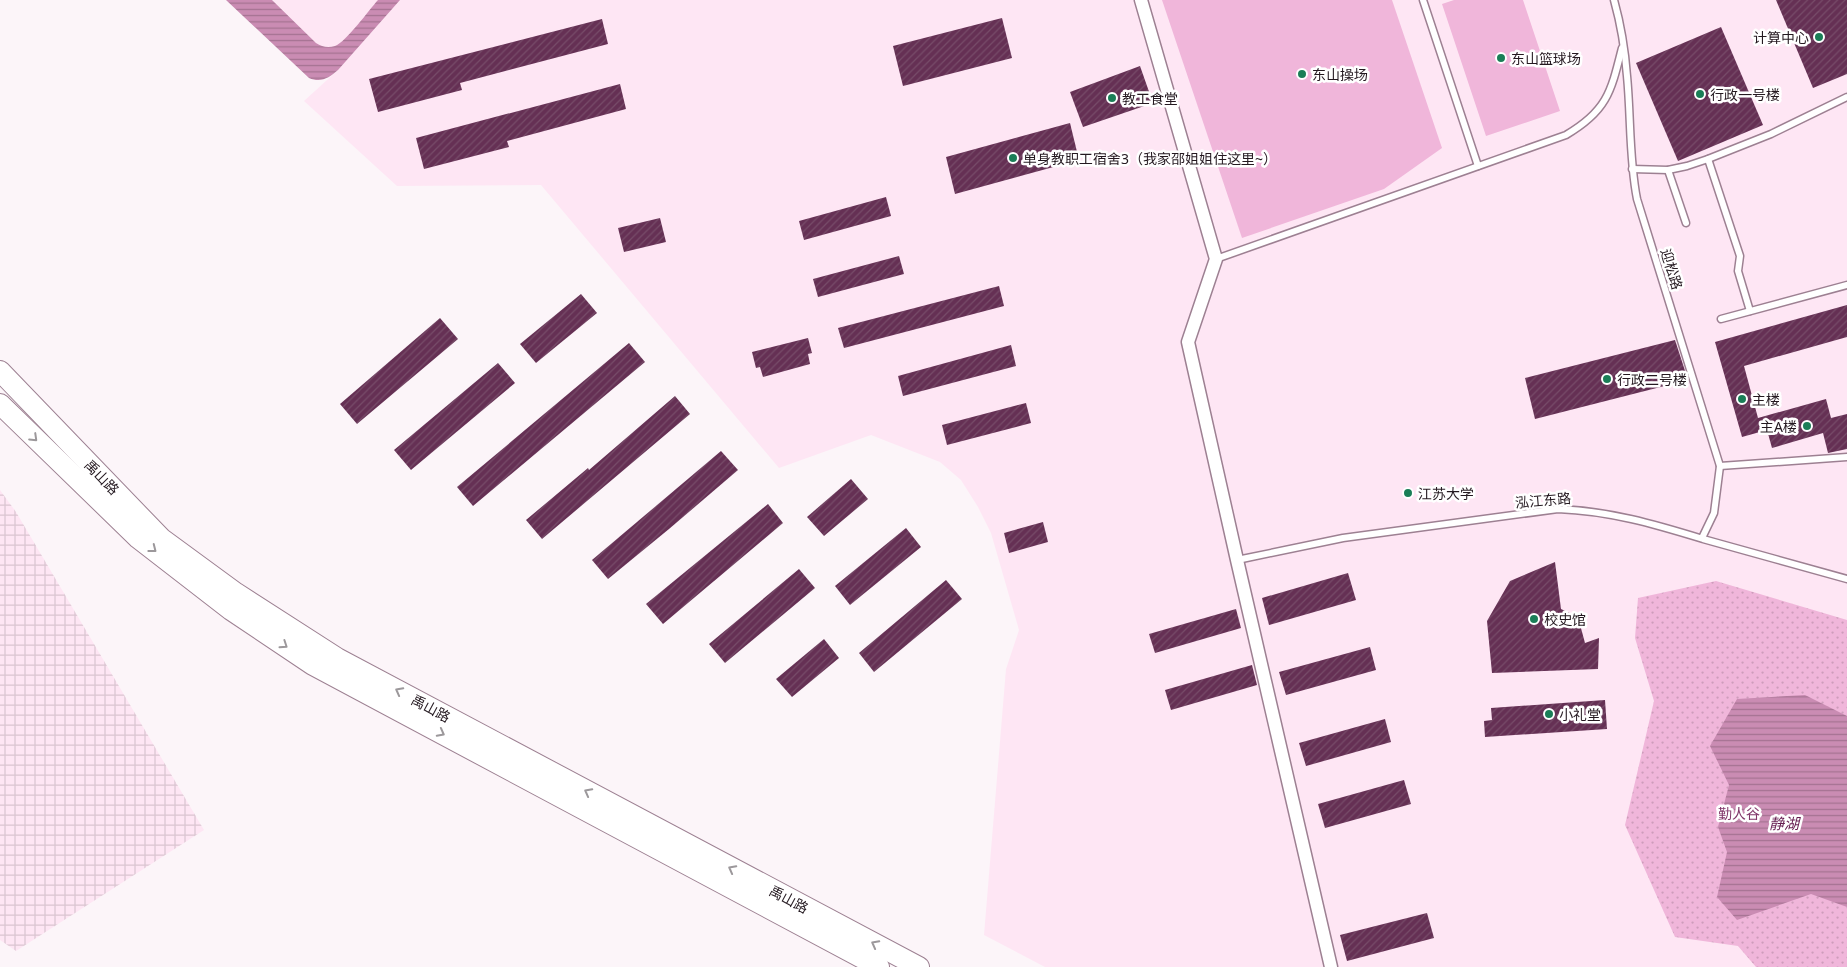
<svg xmlns="http://www.w3.org/2000/svg" width="1847" height="967" font-family="'Noto Sans','Noto Sans SC',sans-serif">
  <style>
    .built { fill: #fee6f4 }
    .industrial { fill: url(#industrial-grid) }
    .grass { fill: url(#grass-dots) }
    .garden { fill: #f0b6da }
    .water { fill: url(#water-rules) }
    .building { fill: url(#building-hatch) }
    .lines { fill: none; stroke-linecap: round; stroke-linejoin: round }
    .lane-casing { stroke: #9d8092; stroke-width: 9 }
    .street-casing { stroke: #9d8092; stroke-width: 15 }
    .primary-casing { stroke: #9d8092; stroke-width: 22 }
    .lane { stroke: #fff; stroke-width: 6 }
    .street { stroke: #fff; stroke-width: 12 }
    .primary { stroke: #fff; stroke-width: 20 }
    .oneway { stroke: #9c989b }
    .poi-dot { fill: #1a7e57; stroke: #fff; stroke-width: 2 }
    .labels { text-anchor: middle; dominant-baseline: central; stroke-width: 5; stroke-linejoin: round; paint-order: stroke }
    .poi-label { font-size: 14px; fill: #241920; stroke: #fff; text-anchor: start }
    .street-label { font-size: 14px; fill: #241920; stroke: #fff }
    .park-label { font-size: 14px; fill: #81376a; stroke: #fff }
    .water-label { font-size: 15px; font-style: italic; fill: #651c50; stroke: #fff }
  </style>
  <defs>
    <pattern id="industrial-grid" width="8" height="8" patternUnits="userSpaceOnUse" patternTransform="scale(1.25)"><rect width="8" height="8" fill="#fee6f4"/><path d="M0 4h8M4 0v8" fill="none" stroke="#dac5d1"/></pattern>
    <pattern id="grass-dots" width="8" height="8" patternUnits="userSpaceOnUse" patternTransform="scale(1.25)"><rect width="8" height="8" fill="#f0b6da"/><path d="M2 2h.1M6 6h.1" fill="none" stroke="#ce9cbb" stroke-width="1.8" stroke-linecap="round"/></pattern>
    <pattern id="water-rules" width="6" height="5" patternUnits="userSpaceOnUse" patternTransform="scale(1.25)"><rect width="6" height="5" fill="#ca8cb3"/><path d="M0 2.5h6" fill="none" stroke="#a47291"/></pattern>
    <pattern id="building-hatch" width="6" height="6" patternUnits="userSpaceOnUse" patternTransform="scale(1.25)"><rect width="6" height="6" fill="#653054"/><path d="M-1 1l2-2M0 6l6-6M5 7l2-2" fill="none" stroke="#774c69"/></pattern>
  </defs>
  <rect width="100%" height="100%" fill="#fcf5f9"/>
  <path class="built" d="M 272,0 L 1847,0 L 1847,967 L 1045,967 L 984,935 L 1006,669 L 1019,630 L 991,533 L 978,507 L 961,480 L 940,462 L 871,435 L 779,468 L 541,185 L 397,186 L 304,101 L 338,70 L 316,43 Z"/>
  <path class="industrial" d="M 0,490 L 16,512 L 204,830 L 16,951 L 0,940 Z"/>
  <path class="grass" d="M 1716,581 L 1847,620 L 1847,967 L 1756,967 L 1738,946 L 1675,937 L 1625,825 L 1654,701 L 1635,638 L 1638,598 Z"/>
  <g class="garden">
    <path d="M 1162,0 L 1392,0 L 1442,148 L 1384,189 L 1242,238 Z"/>
    <path d="M 1454,0 L 1523,0 L 1560,111 L 1486,136 L 1442,4 Z"/>
  </g>
  <g class="water">
    <path d="M 226,0 L 272,0 L 316,43 C 322,47 328,48 335,46 C 346,42 369,10 378,0 L 400,0 L 338,70 C 329,78 321,83 309,78 Z"/>
    <path d="M 1805,695 L 1847,716 L 1847,907 L 1811,894 L 1737,920 L 1717,897 L 1727,852 L 1718,827 L 1729,785 L 1710,746 L 1737,699 Z"/>
  </g>
  <g class="building">
    <path d="M 1776,0 L 1847,0 L 1847,74 L 1813,88 Z"/>
    <path d="M 1002,18 L 1012,58 L 903,86 L 893,46 Z"/>
    <path d="M 602,19 L 608,44 L 460,83 L 462,90 L 378,112 L 369,79 Z"/>
    <path d="M 1721,27 L 1763,125 L 1678,161 L 1636,63 Z"/>
    <path d="M 1140,66 L 1153,103 L 1083,127 L 1070,92 Z"/>
    <path d="M 620,84 L 626,109 L 507,141 L 509,147 L 424,169 L 416,138 Z"/>
    <path d="M 1070,123 L 1079,160 L 955,194 L 946,157 Z"/>
    <path d="M 886,197 L 891,216 L 804,240 L 799,221 Z"/>
    <path d="M 660,218 L 666,242 L 624,252 L 618,228 Z"/>
    <path d="M 899,256 L 904,274 L 818,297 L 813,279 Z"/>
    <path d="M 999,286 L 1004,306 L 844,348 L 838,328 Z"/>
    <path d="M 581,294 L 597,313 L 536,363 L 520,344 Z"/>
    <path d="M 1847,305 L 1847,337 L 1744,366 L 1758,418 L 1826,399 L 1831,418 L 1847,414 L 1847,449 L 1828,453 L 1823,433 L 1772,448 L 1767,430 L 1742,437 L 1715,342 Z"/>
    <path d="M 440,318 L 458,339 L 357,424 L 340,404 Z"/>
    <path d="M 808,338 L 812,353 L 808,354 L 810,364 L 763,377 L 760,367 L 756,368 L 752,352 Z"/>
    <path d="M 1675,340 L 1688,380 L 1535,419 L 1525,378 Z"/>
    <path d="M 629,343 L 645,362 L 473,506 L 457,487 Z"/>
    <path d="M 1011,345 L 1016,366 L 903,396 L 898,376 Z"/>
    <path d="M 498,363 L 515,383 L 411,470 L 394,450 Z"/>
    <path d="M 675,396 L 690,414 L 542,539 L 526,520 L 588,468 L 589,470 Z"/>
    <path d="M 1026,403 L 1031,423 L 947,445 L 942,425 Z"/>
    <path d="M 721,451 L 738,470 L 669,529 L 608,579 L 592,560 Z"/>
    <path d="M 851,479 L 868,499 L 824,536 L 807,517 Z"/>
    <path d="M 768,504 L 783,523 L 663,624 L 646,604 Z"/>
    <path d="M 1043,522 L 1048,542 L 1009,553 L 1004,533 Z"/>
    <path d="M 906,528 L 921,547 L 850,605 L 835,586 Z"/>
    <path d="M 1555,562 L 1561,609 L 1578,617 L 1585,643 L 1599,638 L 1598,669 L 1492,673 L 1487,621 L 1510,581 Z"/>
    <path d="M 799,569 L 815,588 L 725,663 L 709,644 Z"/>
    <path d="M 1348,573 L 1356,600 L 1269,625 L 1262,598 Z"/>
    <path d="M 946,580 L 962,599 L 874,672 L 859,653 Z"/>
    <path d="M 1236,609 L 1241,628 L 1155,653 L 1149,634 Z"/>
    <path d="M 824,639 L 839,658 L 792,697 L 776,679 Z"/>
    <path d="M 1370,647 L 1376,670 L 1286,695 L 1279,672 Z"/>
    <path d="M 1252,665 L 1257,685 L 1171,710 L 1165,690 Z"/>
    <path d="M 1605,700 L 1607,729 L 1485,737 L 1484,721 L 1492,720 L 1491,708 Z"/>
    <path d="M 1385,719 L 1391,742 L 1306,766 L 1299,743 Z"/>
    <path d="M 1404,780 L 1411,804 L 1325,828 L 1318,804 Z"/>
    <path d="M 1427,913 L 1434,938 L 1347,961 L 1340,935 Z"/>
  </g>
  <g class="lines">
    <g class="lane-casing">
      <g id="lane">
        <path d="M 1423,0 L 1478,166"/>
        <path d="M 1614,0 C 1621,25 1625,50 1627,76 C 1631,117 1629,159 1637,199 L 1720,466 L 1714,513 L 1702,538"/>
        <path d="M 1708,159 L 1740,256 L 1738,271 L 1750,311"/>
        <path d="M 1632,169 L 1668,170 L 1687,166 L 1708,159 L 1771,134 L 1847,97"/>
        <path d="M 1668,170 L 1686,223"/>
        <path d="M 1216,259 L 1566,135 C 1607,111 1611,92 1622,48"/>
        <path d="M 1721,319 L 1847,285"/>
        <path d="M 1720,466 L 1847,457"/>
        <path d="M 1237,560 L 1343,538 L 1558,509 C 1610,511 1654,524 1703,539 C 1751,552 1799,566 1847,579"/>
      </g>
    </g>
    <g class="street-casing">
      <path id="street" d="M 1141,0 L 1216,259 L 1188,342 L 1237,560 L 1331,967"/>
    </g>
    <g class="primary-casing">
      <g id="primary">
        <path d="M 0,371 L 161,538 L 236,593 L 337,658 L 919,967"/>
        <path d="M 0,404 L 138,538 L 231,610 L 313,665 L 879,967"/>
      </g>
    </g>
    <use href="#lane" class="lane"/>
    <use href="#street" class="street"/>
    <use href="#primary" class="primary"/>
  </g>
  <defs><path id="oneway-chevron" d="M-2-3.5L2.5 0L-2 3.5" fill="none" stroke-width="1.6" stroke-linecap="round" stroke-linejoin="round" transform="scale(1.25)"/></defs>
  <g class="oneway">
    <use href="#oneway-chevron" transform="translate(34 438) rotate(44)"/>
    <use href="#oneway-chevron" transform="translate(153 549) rotate(38)"/>
    <use href="#oneway-chevron" transform="translate(284 645) rotate(34)"/>
    <use href="#oneway-chevron" transform="translate(399 691) rotate(-152)"/>
    <use href="#oneway-chevron" transform="translate(441 733) rotate(28)"/>
    <use href="#oneway-chevron" transform="translate(588 792) rotate(-152)"/>
    <use href="#oneway-chevron" transform="translate(732 869) rotate(-152)"/>
    <use href="#oneway-chevron" transform="translate(875 944) rotate(-152)"/>
  </g>
  <g class="poi-dot">
    <circle cx="1819" cy="37" r="5"/>
    <circle cx="1501" cy="58" r="5"/>
    <circle cx="1302" cy="74" r="5"/>
    <circle cx="1700" cy="94" r="5"/>
    <circle cx="1112" cy="98" r="5"/>
    <circle cx="1013" cy="158" r="5"/>
    <circle cx="1607" cy="379" r="5"/>
    <circle cx="1742" cy="399" r="5"/>
    <circle cx="1807" cy="426" r="5"/>
    <circle cx="1408" cy="493" r="5"/>
    <circle cx="1534" cy="619" r="5"/>
    <circle cx="1549" cy="714" r="5"/>
  </g>
  <g class="labels">
    <g class="poi-label">
      <text x="1809" y="37" text-anchor="end">计算中心</text>
      <text x="1511" y="58">东山篮球场</text>
      <text x="1312" y="74">东山操场</text>
      <text x="1710" y="94">行政一号楼</text>
      <text x="1122" y="98">教工食堂</text>
      <text x="1023" y="158">单身教职工宿舍3（我家邵姐姐住这里~）</text>
      <text x="1617" y="379">行政二号楼</text>
      <text x="1752" y="399">主楼</text>
      <text x="1797" y="426" text-anchor="end">主A楼</text>
      <text x="1418" y="493">江苏大学</text>
      <text x="1544" y="619">校史馆</text>
      <text x="1559" y="714">小礼堂</text>
    </g>
    <g class="street-label">
      <text transform="translate(1672 269) rotate(73)">迎松路</text>
      <text transform="translate(102 477) rotate(46)">禹山路</text>
      <text transform="translate(1543 500) rotate(-5)">泓江东路</text>
      <text transform="translate(431 708) rotate(28)">禹山路</text>
      <text transform="translate(789 899) rotate(28)">禹山路</text>
    </g>
    <g class="park-label">
      <text x="1739" y="813">勤人谷</text>
    </g>
    <g class="water-label">
      <text x="1784" y="823">静湖</text>
    </g>
  </g>
</svg>
